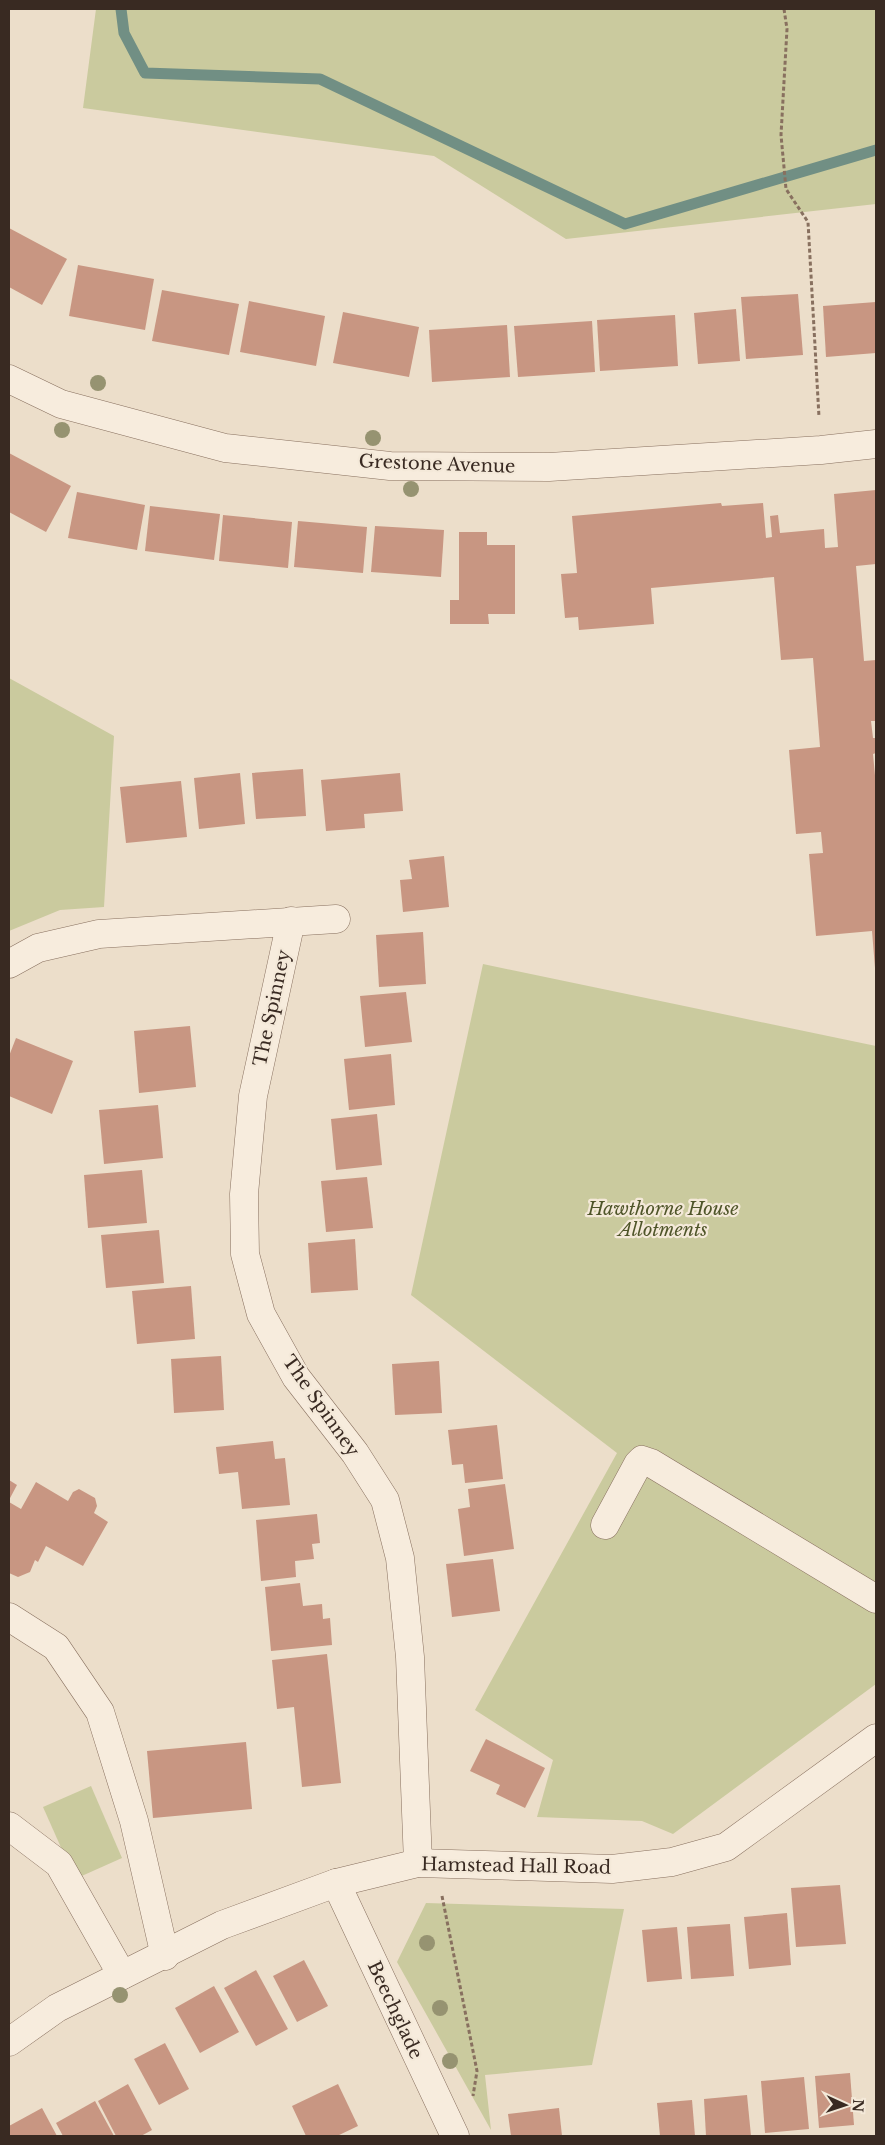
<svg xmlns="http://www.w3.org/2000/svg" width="885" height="2145" font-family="'Libre Baskerville',serif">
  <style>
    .green { fill: #caca9e }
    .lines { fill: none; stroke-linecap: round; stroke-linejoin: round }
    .stream { stroke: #718f84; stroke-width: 11 }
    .building { fill: #c89682 }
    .minor-casing { stroke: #88705f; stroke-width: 29 }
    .path { stroke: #88705f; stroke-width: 3; stroke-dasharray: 4 2.5; stroke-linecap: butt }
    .minor { stroke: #f7ecdd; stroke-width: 28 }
    .tree { fill: #969371 }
    .labels { text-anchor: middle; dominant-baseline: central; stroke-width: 4.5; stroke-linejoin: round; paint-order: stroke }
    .street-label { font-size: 18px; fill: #392a22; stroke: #f4e9d9 }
    .park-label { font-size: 18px; font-style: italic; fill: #4f5529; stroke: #f4e9d9 }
  </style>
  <rect width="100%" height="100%" fill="#ecdeca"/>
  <g class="green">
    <path d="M 96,9 L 876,9 L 876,204 L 566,239 L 434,156 L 83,108 Z"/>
    <path d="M 9,678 L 114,736 L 104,907 L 60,910 L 9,931 Z"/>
    <path d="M 483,964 L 876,1046 L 876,1684 L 673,1834 L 642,1821 L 537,1817 L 553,1760 L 475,1710 L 617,1453 L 411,1295 Z"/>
    <path d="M 91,1786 L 122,1858 L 75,1879 L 43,1807 Z"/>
    <path d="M 426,1903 L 624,1909 L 592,2065 L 485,2075 L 491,2130 L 397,1962 Z"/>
  </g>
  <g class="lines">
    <path class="stream" d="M 121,9 L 124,33 L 145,73 L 320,79 L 625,224 L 876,150"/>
  </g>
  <g class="building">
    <path d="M 9,228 L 67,259 L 42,305 L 9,287 Z"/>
    <path d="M 78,265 L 154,279 L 145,330 L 69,316 Z"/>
    <path d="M 162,290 L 239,304 L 229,355 L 152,341 Z"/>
    <path d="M 798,294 L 803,355 L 746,359 L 741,297 Z"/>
    <path d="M 249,301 L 325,316 L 316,366 L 240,352 Z"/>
    <path d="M 876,302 L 876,353 L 826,357 L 823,306 Z"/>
    <path d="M 736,309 L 740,361 L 698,364 L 694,313 Z"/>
    <path d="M 343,312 L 419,327 L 409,377 L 333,363 Z"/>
    <path d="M 675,315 L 678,366 L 600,371 L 597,320 Z"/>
    <path d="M 592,321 L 595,372 L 518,377 L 514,326 Z"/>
    <path d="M 507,325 L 510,377 L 432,382 L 429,330 Z"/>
    <path d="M 9,453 L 71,486 L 46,532 L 9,512 Z"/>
    <path d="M 876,490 L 876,564 L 856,566 L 864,661 L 876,660 L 876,721 L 871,721 L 873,738 L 876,738 L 876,753 L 873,754 L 876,786 L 875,968 L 872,931 L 816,936 L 809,854 L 823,853 L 821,832 L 796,834 L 789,750 L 820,747 L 813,658 L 781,660 L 774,577 L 651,588 L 654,624 L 579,630 L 578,617 L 565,618 L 561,574 L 577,573 L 572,516 L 721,503 L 722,506 L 763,503 L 766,538 L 772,537 L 770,516 L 778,515 L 780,533 L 824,529 L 825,548 L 838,547 L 834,494 Z"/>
    <path d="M 77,492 L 145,505 L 137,550 L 68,538 Z"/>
    <path d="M 150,506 L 220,514 L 214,560 L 145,551 Z"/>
    <path d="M 223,515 L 292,522 L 288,568 L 219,561 Z"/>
    <path d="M 298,521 L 367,527 L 363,573 L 294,567 Z"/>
    <path d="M 375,526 L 444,530 L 441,577 L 371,572 Z"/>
    <path d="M 459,532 L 487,532 L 487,545 L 515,545 L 515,614 L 488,614 L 489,624 L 450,624 L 450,600 L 459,600 Z"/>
    <path d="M 303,769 L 306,816 L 256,819 L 252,773 Z"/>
    <path d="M 240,773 L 245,824 L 199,829 L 194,778 Z"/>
    <path d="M 400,773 L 403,811 L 364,814 L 365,828 L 326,831 L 321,780 Z"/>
    <path d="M 181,781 L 187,837 L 126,843 L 120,787 Z"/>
    <path d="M 444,856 L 449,907 L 403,912 L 400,880 L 412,879 L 409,860 Z"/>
    <path d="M 423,932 L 426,984 L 379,987 L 376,935 Z"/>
    <path d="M 406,992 L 412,1042 L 365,1047 L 360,996 Z"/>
    <path d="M 190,1026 L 196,1087 L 139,1093 L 134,1031 Z"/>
    <path d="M 16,1038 L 73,1061 L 52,1114 L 9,1096 L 9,1056 Z"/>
    <path d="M 391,1054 L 395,1105 L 349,1110 L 344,1059 Z"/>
    <path d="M 158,1105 L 163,1158 L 104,1164 L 99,1110 Z"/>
    <path d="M 377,1114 L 382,1165 L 336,1170 L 331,1119 Z"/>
    <path d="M 142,1170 L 147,1223 L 88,1228 L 84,1175 Z"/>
    <path d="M 367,1177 L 373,1228 L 326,1232 L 321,1181 Z"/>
    <path d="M 159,1230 L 164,1283 L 106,1288 L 101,1235 Z"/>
    <path d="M 355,1239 L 358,1290 L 311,1293 L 308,1243 Z"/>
    <path d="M 191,1286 L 195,1339 L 137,1344 L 132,1291 Z"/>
    <path d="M 221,1356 L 224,1410 L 174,1413 L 171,1359 Z"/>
    <path d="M 439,1361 L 442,1413 L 395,1415 L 392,1364 Z"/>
    <path d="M 497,1425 L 503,1479 L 465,1483 L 463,1464 L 452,1465 L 448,1430 Z"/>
    <path d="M 273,1441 L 275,1459 L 285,1458 L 290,1505 L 242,1509 L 238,1472 L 219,1474 L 216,1447 Z"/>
    <path d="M 9,1480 L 17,1485 L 9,1500 Z"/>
    <path d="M 36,1482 L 68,1501 L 73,1492 L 79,1489 L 95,1498 L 97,1506 L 94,1513 L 108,1522 L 83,1566 L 46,1546 L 38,1562 L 35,1560 L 30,1572 L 18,1577 L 9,1573 L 9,1502 L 21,1509 Z"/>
    <path d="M 505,1484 L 514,1549 L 464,1556 L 458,1509 L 470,1507 L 468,1489 Z"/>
    <path d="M 317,1514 L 320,1543 L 312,1544 L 314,1559 L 295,1561 L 296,1577 L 261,1581 L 256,1520 Z"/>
    <path d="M 493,1559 L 500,1611 L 452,1617 L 446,1564 Z"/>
    <path d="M 300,1583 L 303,1606 L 322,1604 L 323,1619 L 330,1618 L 332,1645 L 271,1651 L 265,1587 Z"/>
    <path d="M 327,1654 L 341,1783 L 302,1787 L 294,1707 L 277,1709 L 272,1660 Z"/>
    <path d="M 486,1739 L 545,1768 L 525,1808 L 496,1794 L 500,1785 L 470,1771 Z"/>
    <path d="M 246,1742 L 252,1809 L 153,1818 L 147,1751 Z"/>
    <path d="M 840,1885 L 846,1944 L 796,1947 L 791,1888 Z"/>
    <path d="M 787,1913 L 791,1965 L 749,1969 L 744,1917 Z"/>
    <path d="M 730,1924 L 734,1976 L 691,1979 L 687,1927 Z"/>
    <path d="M 677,1927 L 682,1979 L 647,1982 L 642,1930 Z"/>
    <path d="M 304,1960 L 328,2006 L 297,2022 L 273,1976 Z"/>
    <path d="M 256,1970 L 288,2029 L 256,2046 L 224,1988 Z"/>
    <path d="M 214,1986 L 239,2032 L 200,2053 L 175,2008 Z"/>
    <path d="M 165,2043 L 189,2089 L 159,2105 L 134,2059 Z"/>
    <path d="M 850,2073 L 854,2125 L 819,2128 L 815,2076 Z"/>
    <path d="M 804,2077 L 809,2129 L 765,2133 L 761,2081 Z"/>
    <path d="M 128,2084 L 152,2130 L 141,2136 L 116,2136 L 98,2101 Z"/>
    <path d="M 338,2084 L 358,2126 L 337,2136 L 306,2136 L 292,2106 Z"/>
    <path d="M 747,2095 L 751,2136 L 706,2136 L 704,2099 Z"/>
    <path d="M 692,2100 L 695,2136 L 660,2136 L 657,2103 Z"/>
    <path d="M 95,2101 L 114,2136 L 63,2136 L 56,2123 Z"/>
    <path d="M 42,2108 L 57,2136 L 9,2136 L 9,2126 Z"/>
    <path d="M 559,2108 L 562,2136 L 511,2136 L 508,2114 Z"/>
  </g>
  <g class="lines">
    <g class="minor-casing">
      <g id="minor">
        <path d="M 9,379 L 61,404 L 225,448 L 390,466 L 549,467 L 821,450 L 876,444"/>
        <path d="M 291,921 L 253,1096 L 244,1194 L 245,1254 L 261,1314 L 296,1377 L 355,1453 L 385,1500 L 400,1558 L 410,1657 L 418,1863"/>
        <path d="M 9,964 L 38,948 L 99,934 L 336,919"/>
        <path d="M 605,1525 L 638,1464 L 642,1460 L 651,1463 L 876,1599"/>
        <path d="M 9,1617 L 56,1647 L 100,1712 L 134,1821 L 165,1956"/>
        <path d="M 9,1826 L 59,1864 L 122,1975"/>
        <path d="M 336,1883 L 455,2136"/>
        <path d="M 9,2042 L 57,2008 L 222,1925 L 336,1883 L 418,1863 L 612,1869 L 672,1862 L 726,1847 L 876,1738"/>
      </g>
    </g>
    <g class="path">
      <path d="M 784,9 L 787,29 L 781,135 L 786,189 L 808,222 L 819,417"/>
      <path d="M 442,1896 L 477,2071 L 473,2096"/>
    </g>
    <use href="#minor" class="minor"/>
  </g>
  <g class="tree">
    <circle cx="98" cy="383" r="8"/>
    <circle cx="62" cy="430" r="8"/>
    <circle cx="373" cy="438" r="8"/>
    <circle cx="411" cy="489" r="8"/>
    <circle cx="427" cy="1943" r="8"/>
    <circle cx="120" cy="1995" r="8"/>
    <circle cx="440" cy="2008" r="8"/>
    <circle cx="450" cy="2061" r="8"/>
  </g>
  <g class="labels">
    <g class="street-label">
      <text transform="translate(437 464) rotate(2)">Grestone Avenue</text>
      <text transform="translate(272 1008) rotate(-78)">The Spinney</text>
      <text transform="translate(321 1406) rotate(55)">The Spinney</text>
      <text transform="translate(516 1866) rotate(1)">Hamstead Hall Road</text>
      <text transform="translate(395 2010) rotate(65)">Beechglade</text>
    </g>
    <g class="park-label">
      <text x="663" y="1209">Hawthorne House<tspan x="663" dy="21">Allotments</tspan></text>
    </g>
  </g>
  <rect width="885" height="2145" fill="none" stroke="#392a22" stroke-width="20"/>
  <g transform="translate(845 2105) rotate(93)" stroke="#f4e9d9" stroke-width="4" paint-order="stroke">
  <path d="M0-4L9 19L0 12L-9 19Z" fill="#392a22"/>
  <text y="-8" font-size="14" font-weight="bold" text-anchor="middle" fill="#392a22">N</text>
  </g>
</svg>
